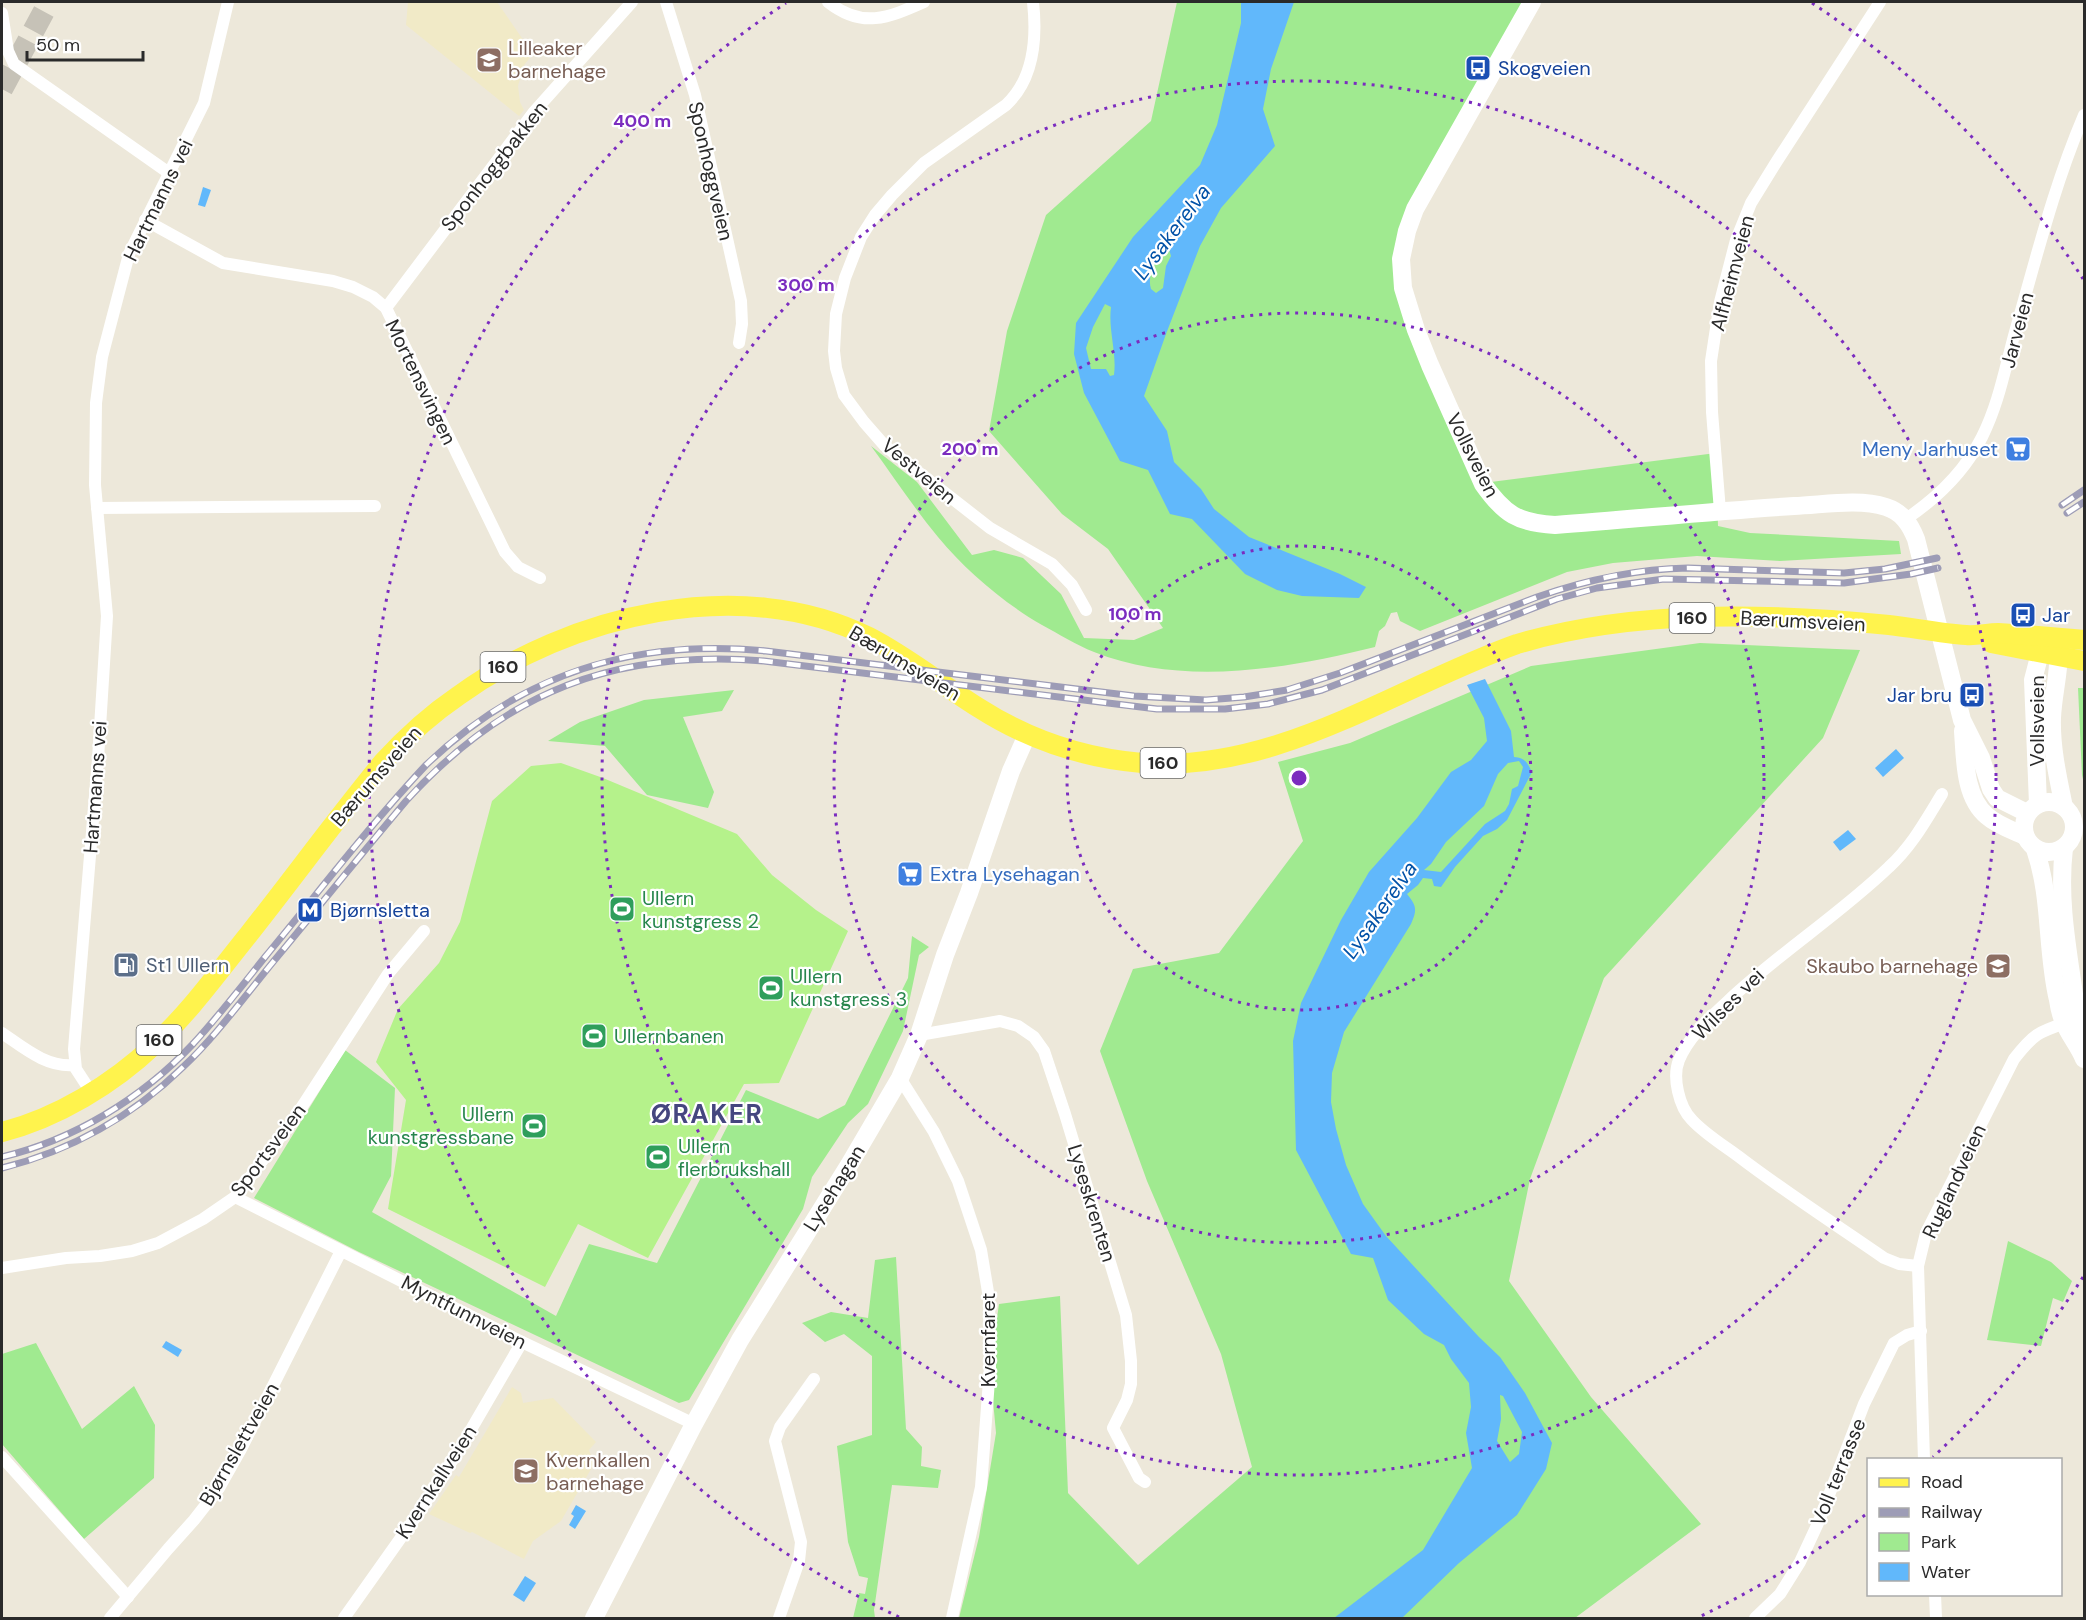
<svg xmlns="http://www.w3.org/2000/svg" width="2086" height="1620" font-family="'DM Sans',sans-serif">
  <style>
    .education { fill: #f1eac7 }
    .green { fill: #a0ea90 }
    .pitch { fill: #b5f28b }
    .water { fill: #61b8fb; fill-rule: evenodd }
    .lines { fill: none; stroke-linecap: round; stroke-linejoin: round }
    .highway-tunnel { stroke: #c6c2b7; stroke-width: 22; stroke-dasharray: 22 11; stroke-linecap: butt }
    .street { stroke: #fff; stroke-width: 12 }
    .secondary { stroke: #fff; stroke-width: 18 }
    .primary { stroke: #fff34d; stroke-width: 20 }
    .rail-casing { stroke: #9d9cb6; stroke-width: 7 }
    .rail { stroke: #fff; stroke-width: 4.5; stroke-dasharray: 14; stroke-linecap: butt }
    .ring { fill: none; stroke: #7b2cbf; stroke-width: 3; stroke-dasharray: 3 6 }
    .labels { text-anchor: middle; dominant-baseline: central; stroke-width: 4.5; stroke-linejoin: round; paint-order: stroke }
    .shield { fill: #fff; stroke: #6a6a6a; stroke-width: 1.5 }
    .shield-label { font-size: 18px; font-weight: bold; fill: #2a2a2a }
    .education-label { font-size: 20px; fill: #785e54; stroke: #fff; text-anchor: start }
    .transit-label { font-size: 20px; fill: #164399; stroke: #fff; text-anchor: start }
    .street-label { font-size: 20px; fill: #2a2a2a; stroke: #fff }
    .shop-label { font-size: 20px; fill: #366cbe; stroke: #fff; text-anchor: end }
    .leisure-label { font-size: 20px; fill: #27864d; stroke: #fff; text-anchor: start }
    .service-label { font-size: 20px; fill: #4e5e75; stroke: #fff; text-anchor: start }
    .water-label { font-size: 21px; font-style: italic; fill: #0051a7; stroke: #fff }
    .district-label { font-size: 26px; font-weight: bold; letter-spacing: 1.5px; fill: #45467f; stroke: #fff }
    .centre { fill: #7b2cbf; stroke: #fff; stroke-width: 3 }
    .ring-label { font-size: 18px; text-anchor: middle; font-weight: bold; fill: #7b2cbf; stroke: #fff; stroke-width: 4.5; stroke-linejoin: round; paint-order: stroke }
  </style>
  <rect width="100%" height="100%" fill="#ede8da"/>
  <g class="education">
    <path d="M 408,2 L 497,2 L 533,54 L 524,65 L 518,86 L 520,102 L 524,110 L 519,116 L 406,25 Z"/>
    <path d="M 512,1387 L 521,1393 L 523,1403 L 553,1398 L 596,1442 L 589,1450 L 594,1464 L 561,1521 L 533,1541 L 524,1559 L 472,1532 L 470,1533 L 429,1514 L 456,1475 L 459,1477 Z"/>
  </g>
  <g class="green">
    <path d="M 1177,2 L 1532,2 L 1407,231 L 1403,288 L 1483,483 L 1716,453 L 1718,526 L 1750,533 L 1899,541 L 1901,554 L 1780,561 L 1697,556 L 1613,563 L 1567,572 L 1420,631 L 1400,621 L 1397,612 L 1391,613 L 1385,626 L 1379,631 L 1375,647 C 1286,669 1182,687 1094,652 C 1076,645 1059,634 1042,625 C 1004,603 966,571 938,537 C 914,508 893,476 871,446 L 917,482 L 972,555 L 994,550 L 1023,558 L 1061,594 L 1084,638 L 1134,640 L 1163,628 L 1108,549 L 1062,514 L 989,431 L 1007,331 L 1046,215 L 1151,121 Z"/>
    <path d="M 1700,643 L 1860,650 L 1823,738 L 1604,978 L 1530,1179 L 1509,1281 L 1591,1397 L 1701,1524 L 1575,1618 L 959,1618 L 979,1537 L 996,1433 L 990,1367 L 999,1304 L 1060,1296 L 1068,1493 L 1138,1565 L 1252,1467 L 1221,1354 L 1147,1181 L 1100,1051 L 1133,969 L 1219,953 L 1303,841 L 1278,762 L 1350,743 L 1531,666 Z"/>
    <path d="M 2078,688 L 2084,688 L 2084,784 L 2082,775 Z"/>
    <path d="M 734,690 L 722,711 L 683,717 L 714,792 L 708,808 L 647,795 L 605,746 L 548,741 L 580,722 L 644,700 Z"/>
    <path d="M 912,936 L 929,947 L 919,955 L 903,1031 L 868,1104 L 848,1123 L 812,1177 L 803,1209 L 689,1400 L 679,1403 L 359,1252 L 254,1198 L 345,1050 L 395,1088 L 391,1176 L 372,1212 L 556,1316 L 589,1244 L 657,1263 L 746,1090 L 818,1119 L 845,1105 L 908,978 Z"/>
    <path d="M 2008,1241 L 2051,1262 L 2072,1281 L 2063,1302 L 2053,1298 L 2041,1346 L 1987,1340 Z"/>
    <path d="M 896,1257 L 906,1429 L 922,1447 L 921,1466 L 941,1470 L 938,1488 L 892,1485 L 874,1610 L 875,1618 L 853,1618 L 859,1593 L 865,1594 L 868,1578 L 859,1576 L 848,1542 L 837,1446 L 872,1435 L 872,1356 L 844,1334 L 825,1342 L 802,1323 L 831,1312 L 868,1318 L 875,1260 Z"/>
    <path d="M 36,1343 L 82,1429 L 134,1386 L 155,1425 L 154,1478 L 84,1539 L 2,1444 L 2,1354 Z"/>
  </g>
  <path class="pitch" d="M 561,763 L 603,778 L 737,834 L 772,875 L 816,910 L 848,931 L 779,1083 L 744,1084 L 648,1258 L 578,1224 L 545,1287 L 388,1209 L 406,1100 L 376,1062 L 398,1009 L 439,963 L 460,922 L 492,801 L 531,766 Z"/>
  <g class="water">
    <path d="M 1241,2 L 1294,2 L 1271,69 L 1263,109 L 1275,146 L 1221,208 L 1200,246 L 1166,334 L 1144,396 L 1167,431 L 1174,462 L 1201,489 L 1214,509 L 1249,537 L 1340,574 L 1366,587 L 1359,598 L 1302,596 L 1277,590 L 1245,574 L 1192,519 L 1170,514 L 1148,470 L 1120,461 L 1084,393 L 1074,354 L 1076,323 L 1133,237 L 1200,165 L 1217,125 L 1241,23 ZM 1168,246 L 1171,256 L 1166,266 L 1163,288 L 1156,293 L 1151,289 C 1148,280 1152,272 1152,262 ZM 1105,304 L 1111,307 C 1108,330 1117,352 1114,375 L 1110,376 L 1106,369 L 1091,369 L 1086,348 L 1093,327 Z"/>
    <path d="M 203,187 L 211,190 L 205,207 L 198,205 Z"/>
    <path d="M 1485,679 L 1511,731 L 1514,757 C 1525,758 1527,762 1532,772 L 1507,820 L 1497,829 L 1483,836 L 1455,867 L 1441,887 L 1434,886 L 1432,879 L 1423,878 L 1418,885 L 1407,894 C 1417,906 1417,910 1411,924 L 1344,1032 L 1332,1073 L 1331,1102 L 1336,1129 L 1346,1165 L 1363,1204 L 1386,1236 L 1479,1337 L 1500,1357 L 1525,1393 L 1552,1443 L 1546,1469 L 1517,1515 L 1459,1563 L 1402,1618 L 1334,1618 L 1423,1550 L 1472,1468 L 1466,1433 L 1471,1407 L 1469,1383 L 1451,1359 L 1444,1345 L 1424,1334 L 1388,1300 L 1373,1258 L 1351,1254 L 1296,1150 L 1293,1041 L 1301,1003 L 1341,920 L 1369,872 L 1417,818 L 1451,772 L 1471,760 L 1487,741 L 1484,718 L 1467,685 ZM 1519,761 L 1523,767 L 1518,786 L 1512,789 L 1509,804 L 1505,811 L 1485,824 L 1441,872 L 1424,870 L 1431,864 L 1446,842 L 1484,806 L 1498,774 L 1508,763 ZM 1500,1395 L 1503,1396 L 1522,1432 L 1519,1454 L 1510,1462 L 1497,1441 L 1501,1419 Z"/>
    <path d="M 1896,749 L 1904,758 L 1883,777 L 1875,768 Z"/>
    <path d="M 1848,830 L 1856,839 L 1840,851 L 1833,842 Z"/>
    <path d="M 166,1341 L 182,1350 L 178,1357 L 162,1347 Z"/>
    <path d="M 576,1505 L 586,1511 L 575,1529 L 569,1525 L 574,1516 L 571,1514 Z"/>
    <path d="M 525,1576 L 536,1583 L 524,1602 L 513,1595 Z"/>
  </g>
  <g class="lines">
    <path class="highway-tunnel" d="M 2,89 L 49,2"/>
    <g class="street">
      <path d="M 666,2 L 695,95 L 741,301 L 742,324 L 739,343"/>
      <path d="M 828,2 C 862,29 888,18 924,2"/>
      <path d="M 1033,2 C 1037,38 1034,79 1006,105 L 924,163 L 892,195 L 875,215 L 861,237 L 845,278 L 836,314 L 834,351 L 836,368 L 844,395 L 864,422 L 885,446 L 990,528 L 1052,564 L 1072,585 L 1086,610"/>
      <path d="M 2,13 L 8,51 L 14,64 L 169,173"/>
      <path d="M 145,220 L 223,263 L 333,281 L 353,287 L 373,297 L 386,308 L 505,552 L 518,567 L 540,578"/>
      <path d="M 386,308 L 533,113 L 632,2"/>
      <path d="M 97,508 L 375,506"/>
      <path d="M 1720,511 L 1712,412 L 1711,361 L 1720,302 L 1736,240 L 1751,203 L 1777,161 L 1880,2"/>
      <path d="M 1906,519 C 1937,498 1965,471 1982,437 C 1999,403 2005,368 2015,332 C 2036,259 2054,185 2084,115"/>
      <path d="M 2,1033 C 24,1048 47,1068 75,1065"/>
      <path d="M 919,1035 L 1000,1021 L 1018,1026 L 1034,1037 L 1044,1051 L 1065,1114 L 1126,1315 L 1131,1361 L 1131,1384 L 1127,1400 L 1113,1428 L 1139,1478 L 1145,1482"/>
      <path d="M 900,1078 L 934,1132 L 958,1181 L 981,1250 L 989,1298 L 990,1367 L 981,1487 L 952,1618"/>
      <path d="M 91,1092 L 76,1069 L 74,1049 L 98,759 L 107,616 L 95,485 L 96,403 L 102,357 L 129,254 L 204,103 L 228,2"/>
      <path d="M 235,1197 L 522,1342 L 694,1424"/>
      <path d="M 1918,1266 L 1899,1264 L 1884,1258 C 1835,1224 1785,1192 1738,1156 C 1723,1145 1705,1134 1692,1120 C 1679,1107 1672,1077 1679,1060 C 1689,1036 1710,1018 1728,1001 C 1779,953 1839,915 1889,867 C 1912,846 1926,820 1942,794"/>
      <path d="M 2,1268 L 66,1258 L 100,1256 L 132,1251 L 158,1243 L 203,1219 L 235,1197 L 294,1119 L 388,974 L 424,931"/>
      <path d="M 2,1457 L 128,1597"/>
      <path d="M 1924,1460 L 1918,1266 L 1926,1233 L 2014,1059 C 2035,1032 2039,1032 2071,1021"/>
      <path d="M 1935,1594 L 1936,1618"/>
      <path d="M 110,1618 L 168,1549 L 194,1520 L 219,1488 L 241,1449 L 341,1251"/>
      <path d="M 344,1618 L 422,1508 L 462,1445 L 522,1342"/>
      <path d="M 779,1618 L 799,1561 L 801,1542 L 775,1441 L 780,1427 L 814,1379"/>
      <path d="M 1755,1618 L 1780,1594 L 1800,1562 L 1819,1521 L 1864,1404 L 1894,1343 L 1907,1335 L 1921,1331"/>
    </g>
    <g class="secondary">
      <path d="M 1532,2 L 1415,209 L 1407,231 L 1401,259 L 1403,288 L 1416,330 L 1430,365 L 1483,484 C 1504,514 1518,523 1555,525 C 1635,519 1715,511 1794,506 C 1823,505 1858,498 1886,507 C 1902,512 1910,524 1916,539 L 1962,720 L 1981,758 L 1991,789 L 1997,798 L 2027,813"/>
      <path d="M 2058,642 C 2061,668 2053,692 2052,718 C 2051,747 2058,778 2064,807"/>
      <path d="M 1963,731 C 1965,758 1964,797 1987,816 C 1997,825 2012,830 2025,836"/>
      <circle cx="2049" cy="827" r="25"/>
      <path d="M 2038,804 L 2033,680 L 2040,653 L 2050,645"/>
      <path d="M 2064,848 C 2056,915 2075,979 2080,1045"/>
      <path d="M 2035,849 C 2052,898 2046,950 2058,1000 C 2059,1007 2061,1016 2064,1022 C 2069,1035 2079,1046 2084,1059"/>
      <path d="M 594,1618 L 694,1424 L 740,1340 L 849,1165 L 900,1078 L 919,1035 L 945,955 L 969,893 L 1011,771 L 1027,735"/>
    </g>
    <g class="primary">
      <path d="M 1991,643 L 2084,661"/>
      <path d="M 2,1132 C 57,1118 113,1084 154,1045 C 190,1012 219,971 249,934 C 294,877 337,818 383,762 C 406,737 430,715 458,696 C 569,615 741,573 869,637 C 908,657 942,685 979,708 C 1029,740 1082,758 1142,763 C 1278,773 1394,688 1517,644 C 1636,609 1766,613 1889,625 C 1915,628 1940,633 1966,635 C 1977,636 1987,633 1998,633 C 2027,635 2056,637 2084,640"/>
    </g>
    <g class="rail-casing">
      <g id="rail">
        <path d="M 2062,505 L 2084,490"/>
        <path d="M 2067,513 L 2084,502"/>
        <path d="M 2,1157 C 73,1140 141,1099 192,1045 C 218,1017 241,987 265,957 C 318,893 369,826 426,765 C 522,673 635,638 766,651 L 1134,696 L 1206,700 L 1244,697 L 1287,690 L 1340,673 L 1537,597 C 1586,580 1635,569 1688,568 L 1844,573 L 1885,569 L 1937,558"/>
        <path d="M 2,1168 C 70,1151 133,1116 183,1067 C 218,1034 247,993 278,956 C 321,904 363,852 406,801 C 506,691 616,649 764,661 L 1157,709 L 1225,709 L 1268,704 L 1322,690 L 1557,599 L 1597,588 L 1664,579 L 1844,583 L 1911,574 L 1938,568"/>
      </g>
    </g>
    <use href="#rail" class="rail"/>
  </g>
  <g class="ring">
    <circle cx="1299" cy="778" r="232"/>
    <circle cx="1299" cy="778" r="465"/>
    <circle cx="1299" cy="778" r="697"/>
    <path d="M2083 1277A929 929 0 0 1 1933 1457M1865 1515A929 929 0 0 1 1699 1617M899 1617A929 929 0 0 1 786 3M1812 3A929 929 0 0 1 2083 279"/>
  </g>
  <defs>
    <g id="school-square" transform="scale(1.35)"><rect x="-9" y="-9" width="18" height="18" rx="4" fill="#8d6e63" stroke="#fff"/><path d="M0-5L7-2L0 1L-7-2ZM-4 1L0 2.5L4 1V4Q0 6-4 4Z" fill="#fff"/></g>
    <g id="bus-square" transform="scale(1.35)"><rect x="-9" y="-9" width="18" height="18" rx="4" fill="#1a4fb4" stroke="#fff"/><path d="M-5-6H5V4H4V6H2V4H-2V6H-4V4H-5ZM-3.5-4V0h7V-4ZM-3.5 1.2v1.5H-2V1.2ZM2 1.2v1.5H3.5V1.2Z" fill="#fff"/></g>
    <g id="supermarket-square" transform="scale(1.35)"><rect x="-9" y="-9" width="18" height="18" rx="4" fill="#3f7fe0" stroke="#fff"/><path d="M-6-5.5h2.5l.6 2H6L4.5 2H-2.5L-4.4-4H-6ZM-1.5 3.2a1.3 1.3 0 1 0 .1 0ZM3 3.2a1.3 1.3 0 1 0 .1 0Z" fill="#fff"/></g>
    <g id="stadium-square" transform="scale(1.35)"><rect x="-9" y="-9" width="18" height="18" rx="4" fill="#2e9e5b" stroke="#fff"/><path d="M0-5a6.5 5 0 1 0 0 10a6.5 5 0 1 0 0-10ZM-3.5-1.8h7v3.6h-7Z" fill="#fff"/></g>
    <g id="metro-square" transform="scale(1.35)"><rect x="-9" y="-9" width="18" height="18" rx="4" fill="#1a4fb4" stroke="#fff"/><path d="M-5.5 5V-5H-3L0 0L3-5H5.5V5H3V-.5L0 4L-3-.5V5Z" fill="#fff"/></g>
    <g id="fuel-square" transform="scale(1.35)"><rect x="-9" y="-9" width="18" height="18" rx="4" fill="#5c6f8a" stroke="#fff"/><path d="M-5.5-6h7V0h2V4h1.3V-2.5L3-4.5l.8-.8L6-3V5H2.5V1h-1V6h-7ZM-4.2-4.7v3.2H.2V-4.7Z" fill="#fff"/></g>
  </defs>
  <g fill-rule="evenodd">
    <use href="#school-square" x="489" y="60"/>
    <use href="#bus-square" x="1478" y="68"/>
    <use href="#supermarket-square" x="2018" y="449"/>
    <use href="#bus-square" x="2023" y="615"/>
    <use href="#bus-square" x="1972" y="695"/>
    <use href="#supermarket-square" x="910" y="874"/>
    <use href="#stadium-square" x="622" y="909"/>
    <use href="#metro-square" x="310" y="910"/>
    <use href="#fuel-square" x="126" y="965"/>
    <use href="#school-square" x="1998" y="966"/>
    <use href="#stadium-square" x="771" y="988"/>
    <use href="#stadium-square" x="594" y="1036"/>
    <use href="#stadium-square" x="534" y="1126"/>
    <use href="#stadium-square" x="658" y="1157"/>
    <use href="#school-square" x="526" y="1471"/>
  </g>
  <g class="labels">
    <g class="shield">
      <rect x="1669.5" y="603" width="45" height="30" rx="4.5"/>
      <rect x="480.5" y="652" width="45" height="30" rx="4.5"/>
      <rect x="1140.5" y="748" width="45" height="30" rx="4.5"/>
      <rect x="136.5" y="1025" width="45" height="30" rx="4.5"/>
    </g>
    <g class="shield-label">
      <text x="1692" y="618">160</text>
      <text x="503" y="667">160</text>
      <text x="1163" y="763">160</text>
      <text x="159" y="1040">160</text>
    </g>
    <g class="education-label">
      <text x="508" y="48">Lilleaker<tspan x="508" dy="23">barnehage</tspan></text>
      <text x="1978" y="966" text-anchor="end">Skaubo barnehage</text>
      <text x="546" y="1460">Kvernkallen<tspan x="546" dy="23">barnehage</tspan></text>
    </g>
    <g class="transit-label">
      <text x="1498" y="68">Skogveien</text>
      <text x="2042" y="615">Jar</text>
      <text x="1952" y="695" text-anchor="end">Jar bru</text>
      <text x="330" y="910">Bjørnsletta</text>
    </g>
    <g class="street-label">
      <text transform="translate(494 166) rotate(-52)">Sponhoggbakken</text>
      <text transform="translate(711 171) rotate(77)">Sponhoggveien</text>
      <text transform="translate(158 200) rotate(-64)">Hartmanns vei</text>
      <text transform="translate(1732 273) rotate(-75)">Alfheimveien</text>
      <text transform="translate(2017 330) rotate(-75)">Jarveien</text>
      <text transform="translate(421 382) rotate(64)">Mortensvingen</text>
      <text transform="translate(1473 455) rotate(63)">Vollsveien</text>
      <text transform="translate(919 471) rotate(40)">Vestveien</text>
      <text transform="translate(1803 621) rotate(3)">Bærumsveien</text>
      <text transform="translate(905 663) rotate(31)">Bærumsveien</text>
      <text transform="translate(2037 721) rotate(-90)">Vollsveien</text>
      <text transform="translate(376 776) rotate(-49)">Bærumsveien</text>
      <text transform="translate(95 787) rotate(-86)">Hartmanns vei</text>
      <text transform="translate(1728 1004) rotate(-45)">Wilses vei</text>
      <text transform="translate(268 1150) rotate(-53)">Sportsveien</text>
      <text transform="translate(1954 1181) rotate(-65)">Ruglandveien</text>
      <text transform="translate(834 1188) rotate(-58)">Lysehagan</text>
      <text transform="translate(1092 1203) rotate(73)">Lyseskrenten</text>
      <text transform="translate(464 1312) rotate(27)">Myntfunnveien</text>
      <text transform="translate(988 1340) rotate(-90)">Kvernfaret</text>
      <text transform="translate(239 1444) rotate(-60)">Bjørnslettveien</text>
      <text transform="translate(1838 1472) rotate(-68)">Voll terrasse</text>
      <text transform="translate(436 1482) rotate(-57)">Kvernkallveien</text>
    </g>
    <g class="shop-label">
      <text x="1998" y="449">Meny Jarhuset</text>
      <text x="930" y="874" text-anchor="start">Extra Lysehagan</text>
    </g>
    <g class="leisure-label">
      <text x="642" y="898">Ullern<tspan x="642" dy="23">kunstgress 2</tspan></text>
      <text x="790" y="976">Ullern<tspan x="790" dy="23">kunstgress 3</tspan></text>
      <text x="614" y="1036">Ullernbanen</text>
      <text x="514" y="1114" text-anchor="end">Ullern<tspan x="514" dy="23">kunstgressbane</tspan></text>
      <text x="678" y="1146">Ullern<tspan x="678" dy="23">flerbrukshall</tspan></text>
    </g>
    <g class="service-label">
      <text x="146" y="965">St1 Ullern</text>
    </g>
    <g class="water-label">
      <text transform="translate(1172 232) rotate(-53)">Lysakerelva</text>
      <text transform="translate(1380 910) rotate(-55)">Lysakerelva</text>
    </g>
    <g class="district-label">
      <text x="707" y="1114">ØRAKER</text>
    </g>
  </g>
  <circle cx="1299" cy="778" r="9" class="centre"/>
  <g class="ring-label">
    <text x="642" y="127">400 m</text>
    <text x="806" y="291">300 m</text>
    <text x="970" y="455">200 m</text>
    <text x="1135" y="620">100 m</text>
  </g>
  <rect width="2086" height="1620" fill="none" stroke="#2a2a2a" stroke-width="6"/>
  <rect x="1867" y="1458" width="195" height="138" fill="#ffffff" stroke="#aaaaaa" stroke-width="1.5"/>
  <rect x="1879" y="1478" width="30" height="9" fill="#fff34d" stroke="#aaaaaa" stroke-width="1.5"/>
  <text x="1921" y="1488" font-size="18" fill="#2a2a2a">Road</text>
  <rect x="1879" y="1508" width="30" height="9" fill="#9d9cb6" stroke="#aaaaaa" stroke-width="1.5"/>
  <text x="1921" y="1518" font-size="18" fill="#2a2a2a">Railway</text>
  <rect x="1879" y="1533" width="30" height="18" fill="#a0ea90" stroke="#aaaaaa" stroke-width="1.5"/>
  <text x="1921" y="1548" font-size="18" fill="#2a2a2a">Park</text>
  <rect x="1879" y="1563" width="30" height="18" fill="#61b8fb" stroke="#aaaaaa" stroke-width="1.5"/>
  <text x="1921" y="1578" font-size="18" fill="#2a2a2a">Water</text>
  <path d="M27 51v9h116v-9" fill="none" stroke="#2a2a2a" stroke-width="3"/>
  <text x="36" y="51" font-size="18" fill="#2a2a2a" stroke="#ffffff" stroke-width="4.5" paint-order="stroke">50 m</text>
</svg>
